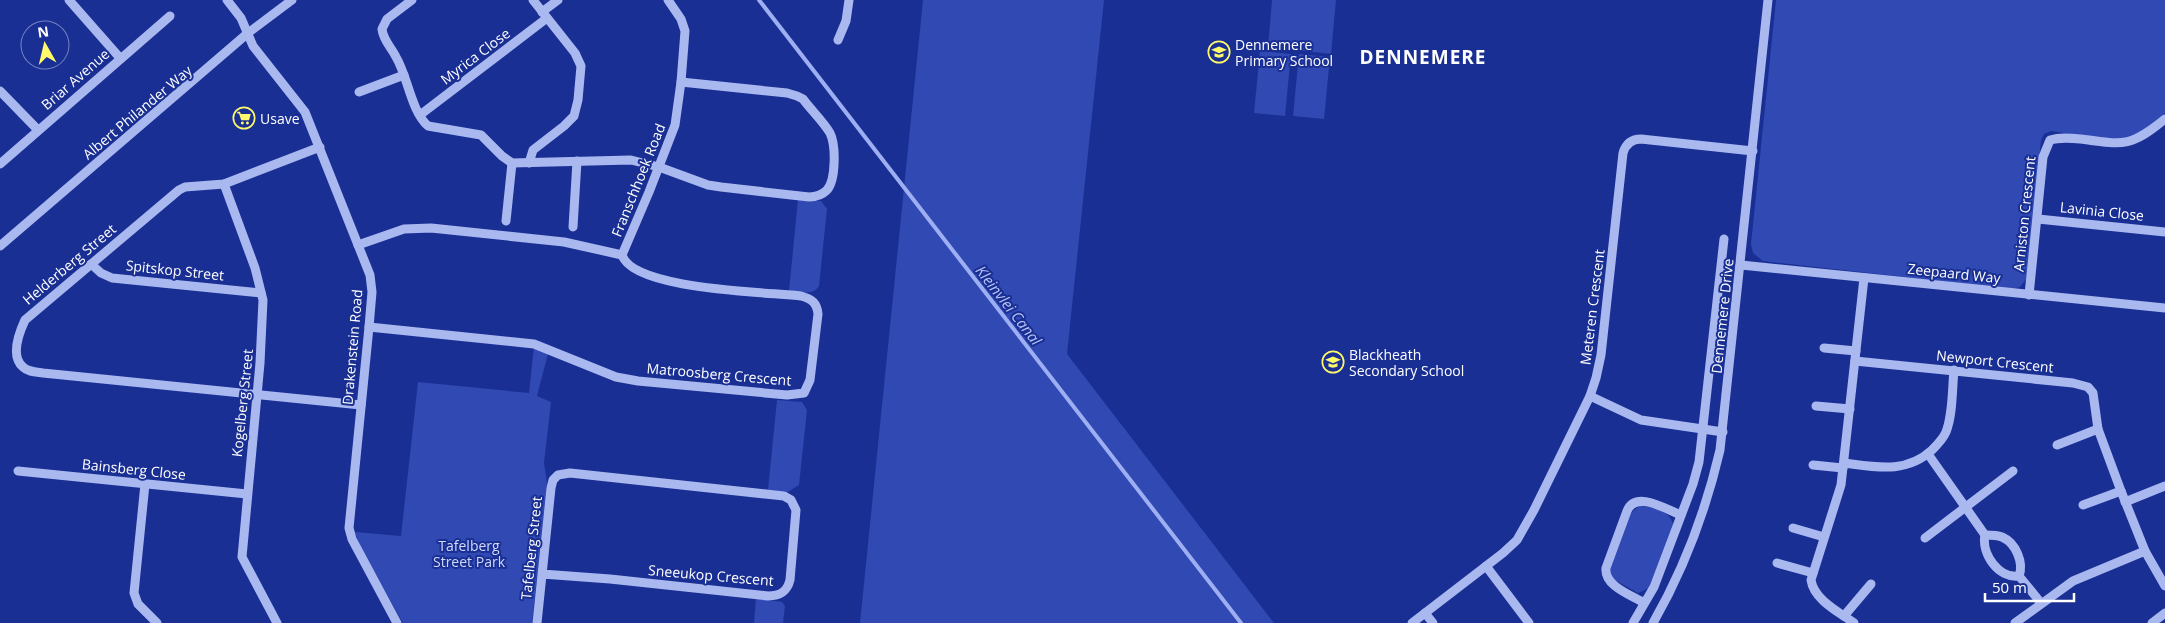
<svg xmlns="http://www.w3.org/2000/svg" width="2165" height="623" font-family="'Open Sans',sans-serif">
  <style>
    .green { fill: #3049b3 }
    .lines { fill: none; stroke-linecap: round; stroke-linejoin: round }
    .stream { stroke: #9daff2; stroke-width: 4 }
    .minor { stroke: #aab8f0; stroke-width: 9 }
    .labels { text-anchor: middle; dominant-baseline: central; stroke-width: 4; stroke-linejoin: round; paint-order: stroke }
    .poi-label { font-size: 14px; fill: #fff; stroke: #192f94; text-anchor: start }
    .street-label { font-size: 14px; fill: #fff; stroke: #192f94 }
    .park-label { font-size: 14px; fill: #d1d9fb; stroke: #192f94 }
    .water-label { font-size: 15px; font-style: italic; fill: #b7c3f7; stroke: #192f94 }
    .district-label { font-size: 19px; font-weight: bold; letter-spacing: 1px; fill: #fff; stroke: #192f94 }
  </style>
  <rect width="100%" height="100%" fill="#192f94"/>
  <g class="green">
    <path d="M 923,0 L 1104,0 L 1067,354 L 1274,623 L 860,623 Z"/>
    <path d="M 1272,0 L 1336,0 L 1331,54 L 1268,47 Z"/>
    <path d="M 1776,0 L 2165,0 L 2165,113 C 2155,122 2146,133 2133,137 C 2112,144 2074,134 2051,131 L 2044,134 L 2041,140 L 2027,278 L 2020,287 L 2012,289 L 1763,261 L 1753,253 L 1751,244 Z"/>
    <path d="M 1260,51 L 1291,54 L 1285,116 L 1254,113 Z"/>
    <path d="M 1299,54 L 1330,57 L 1324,119 L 1293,116 Z"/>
    <path d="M 798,199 L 821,201 L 827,209 L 819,286 C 813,296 799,292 789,291 Z"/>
    <path d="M 534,346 L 549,350 L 537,396 L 551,402 L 544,463 L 547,483 L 532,623 L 403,623 L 359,544 L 355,532 L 401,536 L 418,382 L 529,393 Z"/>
    <path d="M 777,400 L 802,402 L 807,410 L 799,485 L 788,492 L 768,490 Z"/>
    <path d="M 1639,506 C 1651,505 1670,511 1673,524 L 1649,588 L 1638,593 L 1613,579 L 1610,569 L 1630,514 Z"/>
    <path d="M 756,598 L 782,602 L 785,606 L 783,623 L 754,623 Z"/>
  </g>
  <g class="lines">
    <path class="stream" d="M 759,0 L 1241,623"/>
    <g class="minor">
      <path d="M 69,0 L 120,58"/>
      <path d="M 227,0 L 241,18 L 253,46 L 305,112 L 370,275 L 372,292 L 369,327 L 349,528 L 352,539 L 397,623"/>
      <path d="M 412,0 L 387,19 L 382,29 C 383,40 391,47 396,57 C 408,77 411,111 428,126 L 481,135 L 502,156 L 512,163 L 631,160 L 659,167 L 708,185 L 721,187 L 809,197 C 815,197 822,195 827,190 C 836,180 836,145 830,133 C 823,121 811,110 803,99 L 797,96 L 787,93 L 681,82"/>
      <path d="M 542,12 L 558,0"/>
      <path d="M 838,40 L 846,21 L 849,0"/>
      <path d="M 0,91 L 38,130"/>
      <path d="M 359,92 L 404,75"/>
      <path d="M 420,115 L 547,18"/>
      <path d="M 320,147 L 224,184 L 185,187 L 179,190 L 25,320 C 19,333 10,356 23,367 C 28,372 36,372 43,373 L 361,405"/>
      <path d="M 529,163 L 533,150 L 564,126 L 574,116 L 578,100 L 581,66 L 575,53 L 533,0"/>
      <path d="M 0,164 L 170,16"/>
      <path d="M 224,184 L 255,268 L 263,300 L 260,363 L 242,557 L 277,623"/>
      <path d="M 2038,219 L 2165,232"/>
      <path d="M 506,221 L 512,163"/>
      <path d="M 573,227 L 577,161"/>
      <path d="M 358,245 L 404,229 L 431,228 L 564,242 L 622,255"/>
      <path d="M 0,246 L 248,33 L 292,0"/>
      <path d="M 622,255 L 649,192 L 675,125 L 681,82 L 685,31 L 681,19 L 668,0"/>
      <path d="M 91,264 L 101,273 L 112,278 L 261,293"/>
      <path d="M 1741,265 L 2165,308"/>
      <path d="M 2029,295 L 2043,157 L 2050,140 C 2060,137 2070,138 2081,139 C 2124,145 2131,147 2165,119"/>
      <path d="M 369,327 L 534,344 L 616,377 L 638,381 L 787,395 L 804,393 L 810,380 L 818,314 C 817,303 812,299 801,296 C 767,292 633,290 622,255"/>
      <path d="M 1824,348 L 1856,351"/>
      <path d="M 1855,361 L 2073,383 L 2088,387 L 2093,393 L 2098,429 L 2121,491 L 2145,551 L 2165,586"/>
      <path d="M 1590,396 L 1641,420 L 1723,432"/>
      <path d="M 1816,406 L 1850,409"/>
      <path d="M 2057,445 L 2098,429"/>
      <path d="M 1928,454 L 1985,535 C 1981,554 1999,579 2019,576 L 2041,603"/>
      <path d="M 1844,463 C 1876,467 1906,474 1932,450 C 1937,445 1943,439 1946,432 C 1953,414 1952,390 1954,370"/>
      <path d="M 1813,465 L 1843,468"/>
      <path d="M 18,471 L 247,494"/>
      <path d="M 145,484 L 134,593 L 138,604 L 157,623"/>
      <path d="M 2125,502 L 2165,486"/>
      <path d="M 2083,505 L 2121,491"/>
      <path d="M 1793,528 L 1824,537"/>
      <path d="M 1985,535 C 1991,535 1997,535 2002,537 C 2016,543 2024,563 2019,576"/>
      <path d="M 1925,538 L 2013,471"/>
      <path d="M 1777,563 L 1813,573"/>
      <path d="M 1486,566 L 1529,623"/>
      <path d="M 1644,603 C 1631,595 1604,586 1606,568 L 1627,511 C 1636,490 1665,509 1681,515"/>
      <path d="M 1425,613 L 1433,623"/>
      <path d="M 1844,616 L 1871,584"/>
      <path d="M 537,623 L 551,488 L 553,480 L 558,475 L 570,473 L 784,496 L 791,500 L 796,510 L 790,580 C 787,592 780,596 768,596 L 610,579 L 542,574"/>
      <path d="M 1412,623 L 1503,553 L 1517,540 L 1534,510 L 1590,396 L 1596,378 L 1601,355 L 1623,153 C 1626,143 1632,139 1641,139 L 1753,151"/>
      <path d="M 1633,623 L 1654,587 L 1693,484 L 1699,462 L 1724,239"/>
      <path d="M 1653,623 C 1684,569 1706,510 1720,450 L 1768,0"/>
      <path d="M 1854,623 C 1839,612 1814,600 1811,580 L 1841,485 L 1864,278"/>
      <path d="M 2015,623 L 2073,581 L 2145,551"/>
      <path d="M 2152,623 L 2165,613"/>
    </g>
  </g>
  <defs>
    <g id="school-ring" transform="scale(1.125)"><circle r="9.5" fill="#192f94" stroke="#fffa69" stroke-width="1.5"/><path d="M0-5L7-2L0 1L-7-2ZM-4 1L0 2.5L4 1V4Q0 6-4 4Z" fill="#fffa69"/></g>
    <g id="supermarket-ring" transform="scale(1.125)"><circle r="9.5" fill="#192f94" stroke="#fffa69" stroke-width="1.5"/><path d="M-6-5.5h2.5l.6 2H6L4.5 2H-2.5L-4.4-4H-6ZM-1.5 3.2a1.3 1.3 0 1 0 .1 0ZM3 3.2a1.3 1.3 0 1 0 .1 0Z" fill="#fffa69"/></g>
  </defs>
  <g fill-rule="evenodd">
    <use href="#school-ring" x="1219" y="52"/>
    <use href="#supermarket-ring" x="244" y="118"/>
    <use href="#school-ring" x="1333" y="362"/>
  </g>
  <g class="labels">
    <g class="poi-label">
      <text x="1235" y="44">Dennemere<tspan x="1235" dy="16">Primary School</tspan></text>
      <text x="260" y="118">Usave</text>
      <text x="1349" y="354">Blackheath<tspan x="1349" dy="16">Secondary School</tspan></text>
    </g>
    <g class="street-label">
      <text transform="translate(475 56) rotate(-37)">Myrica Close</text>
      <text transform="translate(75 79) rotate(-41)">Briar Avenue</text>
      <text transform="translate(137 112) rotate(-40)">Albert Philander Way</text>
      <text transform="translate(638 180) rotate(-68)">Franschhoek Road</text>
      <text transform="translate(2102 211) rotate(6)">Lavinia Close</text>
      <text transform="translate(2024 214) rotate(-84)">Arniston Crescent</text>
      <text transform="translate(69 264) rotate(-40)">Helderberg Street</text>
      <text transform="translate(175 270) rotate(6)">Spitskop Street</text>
      <text transform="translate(1954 273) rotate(6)">Zeepaard Way</text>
      <text transform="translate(1592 307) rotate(-83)">Meteren Crescent</text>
      <text transform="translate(1722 316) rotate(-84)">Dennemere Drive</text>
      <text transform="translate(352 347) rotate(-85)">Drakenstein Road</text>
      <text transform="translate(1995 361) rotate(6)">Newport Crescent</text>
      <text transform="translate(719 374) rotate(5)">Matroosberg Crescent</text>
      <text transform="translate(242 403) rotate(-84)">Kogelberg Street</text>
      <text transform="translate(134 469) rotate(6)">Bainsberg Close</text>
      <text transform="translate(531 548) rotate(-84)">Tafelberg Street</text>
      <text transform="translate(711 575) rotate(5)">Sneeukop Crescent</text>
    </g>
    <g class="park-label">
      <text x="469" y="545">Tafelberg<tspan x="469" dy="16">Street Park</tspan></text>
    </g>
    <g class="water-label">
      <text transform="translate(1009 305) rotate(52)">Kleinvlei Canal</text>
    </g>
    <g class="district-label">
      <text x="1423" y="57">DENNEMERE</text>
    </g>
  </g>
  <g transform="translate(45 45) rotate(352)"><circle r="24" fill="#192f94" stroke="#7582bf"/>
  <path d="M0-4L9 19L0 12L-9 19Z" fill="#fffa69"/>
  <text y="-8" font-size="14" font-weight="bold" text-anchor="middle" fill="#ffffff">N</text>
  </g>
  <path d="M1985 593v8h89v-8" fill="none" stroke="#ffffff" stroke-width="2.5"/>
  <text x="1992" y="593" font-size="15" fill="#ffffff" stroke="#192f94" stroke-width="4" paint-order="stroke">50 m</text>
</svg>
